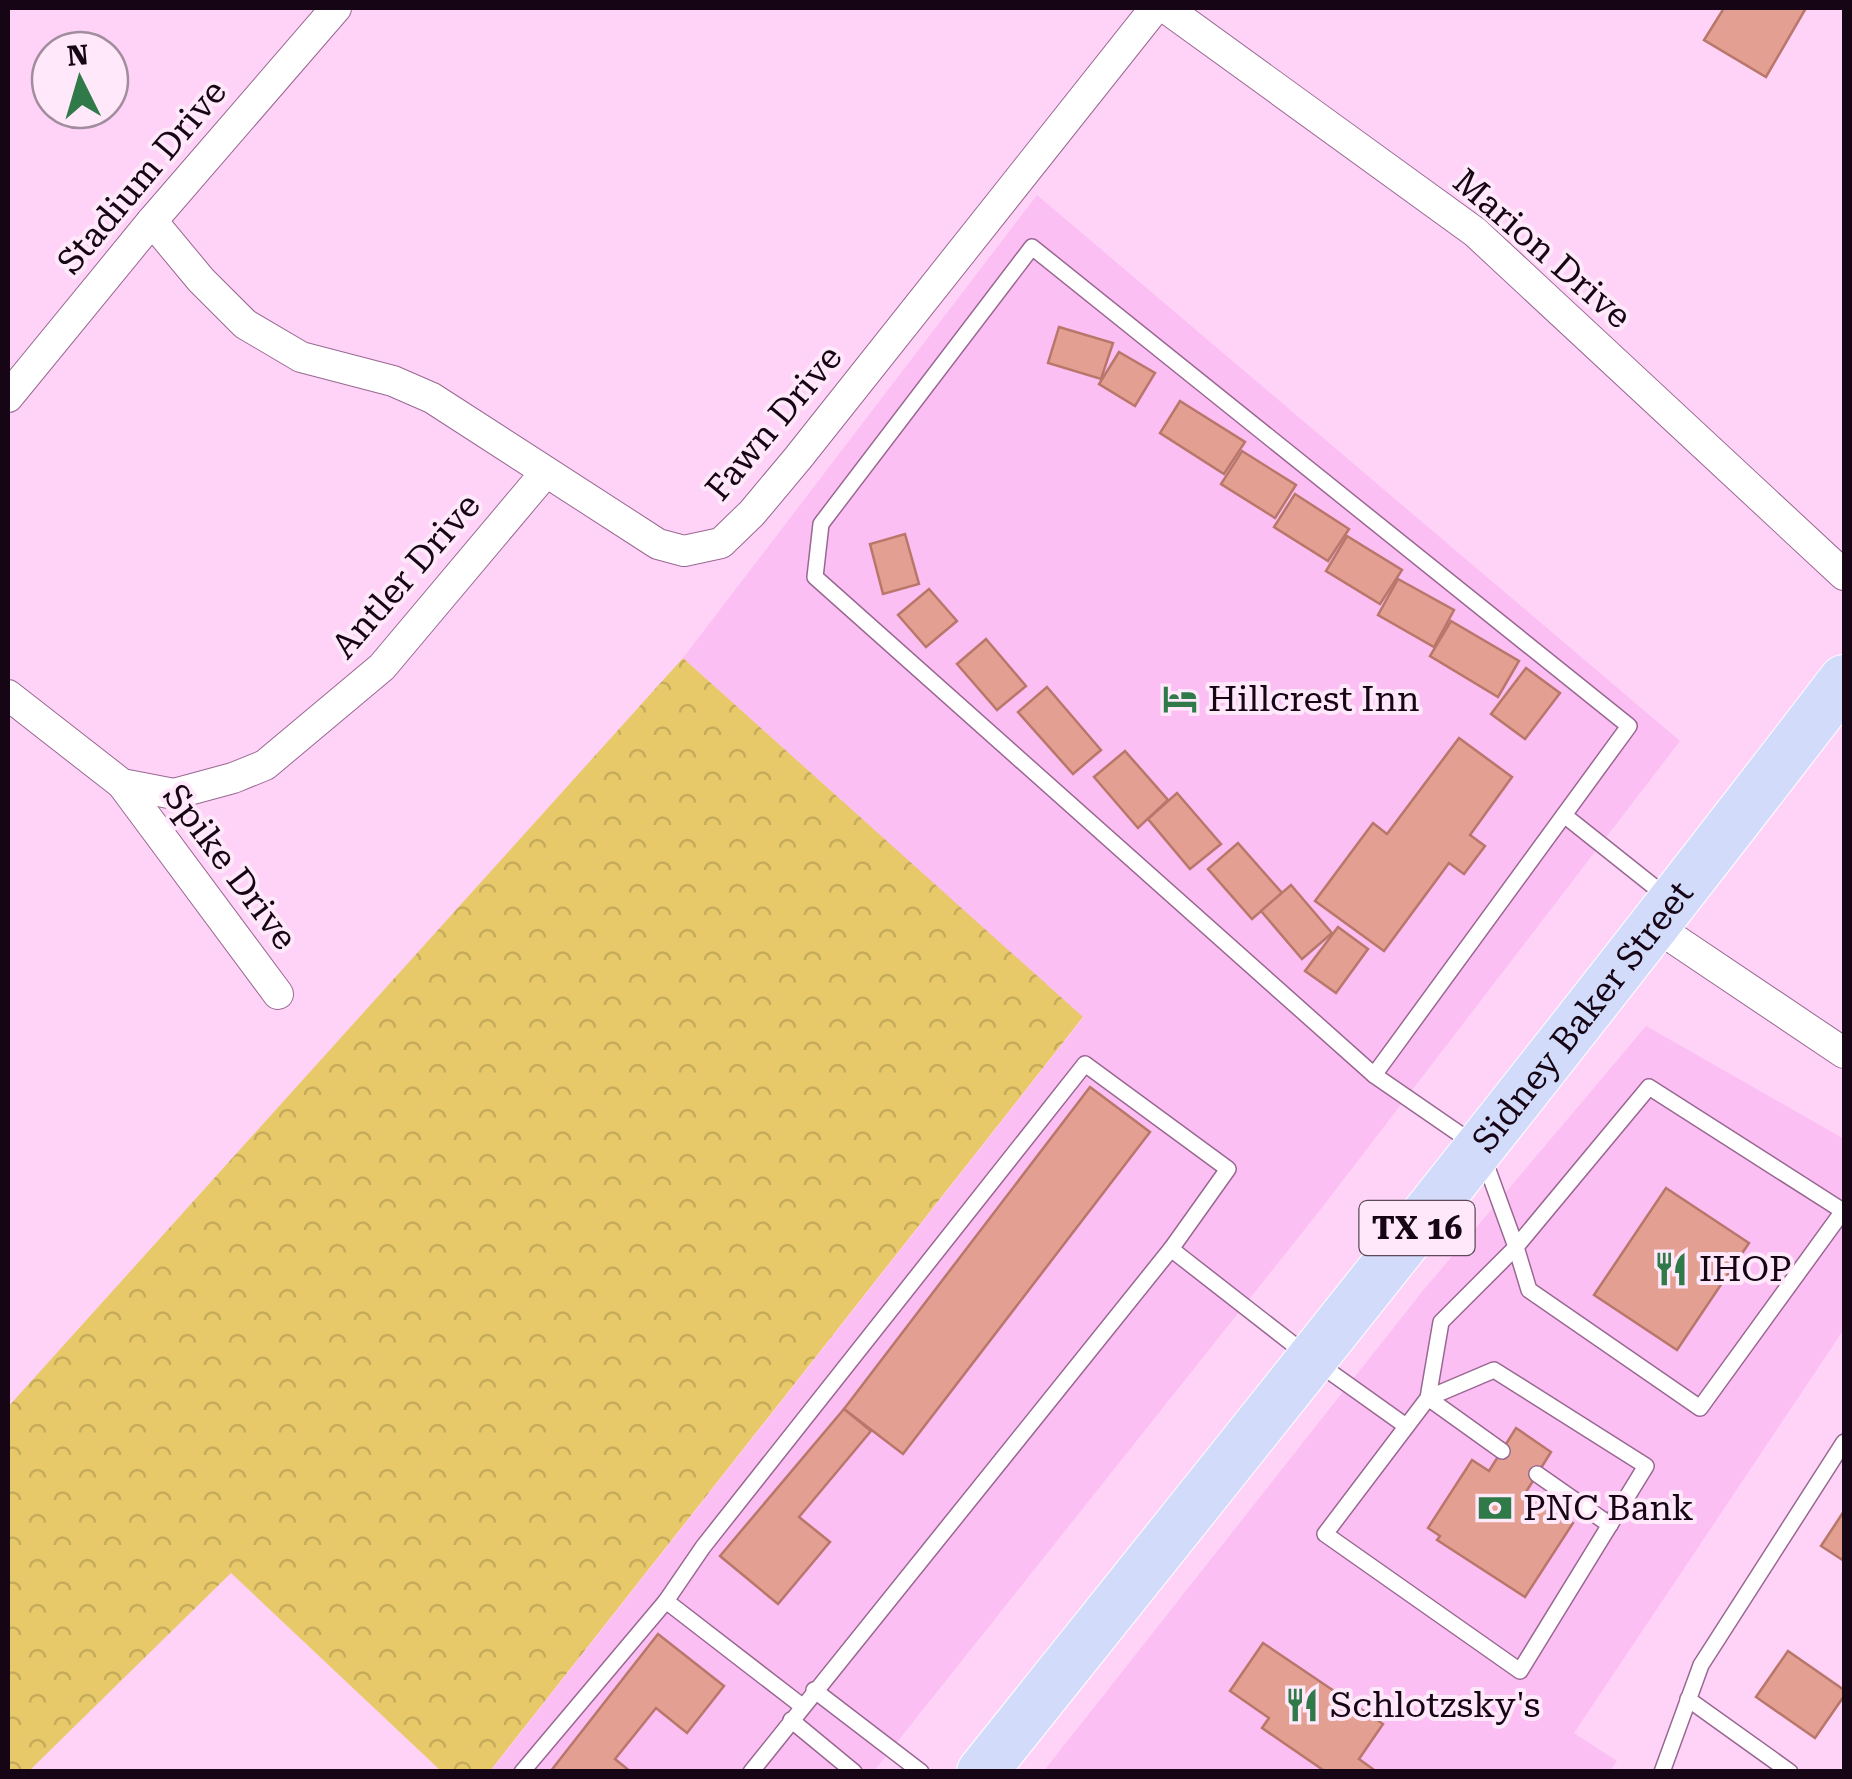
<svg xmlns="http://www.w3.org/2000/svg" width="1852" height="1779" font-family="'Roboto Serif',serif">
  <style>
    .built { fill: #fcbff3 }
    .forest { fill: url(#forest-crowns) }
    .building { fill: #e39f91; stroke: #b8776a; stroke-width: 2.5 }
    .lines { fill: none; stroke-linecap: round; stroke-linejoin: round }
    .service-casing { stroke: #996892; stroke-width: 18 }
    .minor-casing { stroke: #996892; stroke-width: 32 }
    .primary-casing { stroke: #fff; stroke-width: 52 }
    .service { stroke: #fff; stroke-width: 15 }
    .minor { stroke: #fff; stroke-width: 30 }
    .primary { stroke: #d2dbfa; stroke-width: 50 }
    .labels { text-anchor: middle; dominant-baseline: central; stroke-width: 8; stroke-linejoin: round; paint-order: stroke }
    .shield { fill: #fee8fa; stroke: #5c4959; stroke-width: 2.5 }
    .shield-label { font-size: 32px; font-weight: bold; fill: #160514 }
    .street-label { font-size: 35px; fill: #160514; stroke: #fee8fa }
    .poi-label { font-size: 35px; fill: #160514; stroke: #fee8fa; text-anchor: start }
  </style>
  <defs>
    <pattern id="forest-crowns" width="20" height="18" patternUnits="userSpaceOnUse" patternTransform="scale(2.5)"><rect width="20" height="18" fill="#e8c96a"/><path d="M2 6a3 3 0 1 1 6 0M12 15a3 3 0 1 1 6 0" fill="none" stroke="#c6ab5b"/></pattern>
  </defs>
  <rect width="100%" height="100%" fill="#fed3f7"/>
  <g class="built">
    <path d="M 1037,195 L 1680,741 L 1317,1214 L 874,1771 L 490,1772 L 1083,1018 L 683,658 Z"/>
    <path d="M 1646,1026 L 1844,1139 L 1844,1329 L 1574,1733 L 1617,1761 L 1610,1771 L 1043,1772 L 1421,1293 Z"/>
  </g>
  <path class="forest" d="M 683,658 L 1083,1017 L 490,1771 L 441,1771 L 231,1573 L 29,1771 L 8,1771 L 8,1407 Z"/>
  <g class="building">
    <path d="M 1724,8 L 1806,8 L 1766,77 L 1704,40 Z"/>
    <path d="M 1059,327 L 1113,343 L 1101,379 L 1048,363 Z"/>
    <path d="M 1119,352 L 1155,373 L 1135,406 L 1099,384 Z"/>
    <path d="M 1180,401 L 1245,442 L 1224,474 L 1160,433 Z"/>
    <path d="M 1242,451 L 1296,485 L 1275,518 L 1221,484 Z"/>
    <path d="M 1295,494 L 1349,529 L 1328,561 L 1274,527 Z"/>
    <path d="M 905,534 L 919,584 L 883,594 L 870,544 Z"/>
    <path d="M 1347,536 L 1402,570 L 1380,604 L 1326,571 Z"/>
    <path d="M 1398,579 L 1454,610 L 1434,647 L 1378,615 Z"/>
    <path d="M 929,589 L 957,621 L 926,647 L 898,615 Z"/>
    <path d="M 1451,621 L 1519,661 L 1498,697 L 1430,656 Z"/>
    <path d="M 986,639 L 1026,686 L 997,710 L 957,664 Z"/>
    <path d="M 1526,668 L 1560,693 L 1525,739 L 1491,714 Z"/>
    <path d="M 1047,687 L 1101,750 L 1073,774 L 1018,712 Z"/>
    <path d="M 1459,738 L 1512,777 L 1470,835 L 1485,846 L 1464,874 L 1449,863 L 1384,951 L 1315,901 L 1373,823 L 1387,834 Z"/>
    <path d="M 1125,751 L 1168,800 L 1138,828 L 1094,777 Z"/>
    <path d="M 1177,793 L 1221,844 L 1190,869 L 1148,819 Z"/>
    <path d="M 1238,843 L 1282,893 L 1252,919 L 1208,869 Z"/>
    <path d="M 1291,885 L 1332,933 L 1302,959 L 1261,911 Z"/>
    <path d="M 1338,927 L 1368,949 L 1336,993 L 1305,971 Z"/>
    <path d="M 1090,1087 L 1150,1132 L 903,1454 L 844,1409 Z"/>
    <path d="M 1666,1188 L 1749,1243 L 1677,1350 L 1594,1295 Z"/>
    <path d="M 844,1409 L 871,1431 L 799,1517 L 830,1542 L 778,1604 L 720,1556 Z"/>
    <path d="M 1516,1428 L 1551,1452 L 1526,1492 L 1573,1523 L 1525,1597 L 1437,1540 L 1440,1536 L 1428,1528 L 1472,1460 L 1489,1471 Z"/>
    <path d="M 1844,1511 L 1844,1561 L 1821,1546 Z"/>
    <path d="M 658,1634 L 724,1686 L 687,1733 L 656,1708 L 615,1759 L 631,1772 L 550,1772 Z"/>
    <path d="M 1263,1643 L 1383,1724 L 1359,1759 L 1377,1772 L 1326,1772 L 1262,1728 L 1269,1718 L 1230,1691 Z"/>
    <path d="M 1788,1651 L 1844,1690 L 1844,1696 L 1815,1738 L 1756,1697 Z"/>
  </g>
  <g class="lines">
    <g class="service-casing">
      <g id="service">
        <path d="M 1032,247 L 1629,726 L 1374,1075 L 815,577 L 821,524 Z"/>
        <path d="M 1564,815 L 1667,897"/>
        <path d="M 1374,1075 L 1480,1148 L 1516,1247 L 1441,1322 L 1428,1398 L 1325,1534 L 1520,1671 L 1646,1466 L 1494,1370 L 1428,1398"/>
        <path d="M 1843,1211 L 1649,1087 L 1516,1247 L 1529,1290 L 1700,1408 L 1843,1211 L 1844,1209"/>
        <path d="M 1428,1398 L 1502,1451"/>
        <path d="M 1537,1474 L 1610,1525"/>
        <path d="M 666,1601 L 703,1547 L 1085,1064 L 1228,1169 L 1171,1249"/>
        <path d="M 814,1690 L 921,1772"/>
        <path d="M 1688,1699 L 1790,1772"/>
        <path d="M 791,1720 L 854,1772"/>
        <path d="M 522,1772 L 666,1601 L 802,1706"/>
        <path d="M 751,1772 L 1171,1249 L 1312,1359 L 1406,1426"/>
        <path d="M 1662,1772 L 1701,1665 L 1844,1442"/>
      </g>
    </g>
    <g class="minor-casing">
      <g id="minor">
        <path d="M 1166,8 L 1475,232 L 1844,575"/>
        <path d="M 152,221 L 201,280 L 245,324 L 301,357 L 393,381 L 432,398 L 658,544 L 684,551 L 721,543 L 752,513 L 798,458 L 1155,8"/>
        <path d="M 8,397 L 152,221 L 336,8"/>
        <path d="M 8,695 L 122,784 L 174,794 L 233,778 L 265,765 L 382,667 L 545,473"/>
        <path d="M 122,784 L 278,994"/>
        <path d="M 1655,926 L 1844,1053"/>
      </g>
    </g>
    <g class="primary-casing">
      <g id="primary">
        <path id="s1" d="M 982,1772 C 1272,1409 1562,1048 1844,680"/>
      </g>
    </g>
    <use href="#service" class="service"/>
    <use href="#minor" class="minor"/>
    <use href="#primary" class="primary"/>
  </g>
  <defs>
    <g id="hotel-bare" transform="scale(2.7)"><path d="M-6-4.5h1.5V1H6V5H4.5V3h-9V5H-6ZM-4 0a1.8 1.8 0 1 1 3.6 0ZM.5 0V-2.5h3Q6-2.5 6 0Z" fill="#2f7a48" stroke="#fee8fa" stroke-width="2.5" paint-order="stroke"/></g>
    <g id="restaurant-bare" transform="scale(2.7)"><path d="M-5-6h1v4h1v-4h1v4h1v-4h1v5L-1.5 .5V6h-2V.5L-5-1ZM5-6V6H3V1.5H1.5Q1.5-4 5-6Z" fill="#2f7a48" stroke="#fee8fa" stroke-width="2.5" paint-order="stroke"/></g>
    <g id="bank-bare" transform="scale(2.7)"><path d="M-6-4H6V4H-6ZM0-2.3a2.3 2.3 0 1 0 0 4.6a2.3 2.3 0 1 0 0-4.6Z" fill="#2f7a48" stroke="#fee8fa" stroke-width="2.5" paint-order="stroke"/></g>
  </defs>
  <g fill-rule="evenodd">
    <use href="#hotel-bare" x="1180" y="699"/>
    <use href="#restaurant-bare" x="1671" y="1269"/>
    <use href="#bank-bare" x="1495" y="1508"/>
    <use href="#restaurant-bare" x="1302" y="1705"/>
  </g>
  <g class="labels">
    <rect class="shield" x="1359.5" y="1201" width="115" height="54" rx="8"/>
    <g class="shield-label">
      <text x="1417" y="1228">TX 16</text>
    </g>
    <g class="street-label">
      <text transform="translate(142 177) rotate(-50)">Stadium Drive</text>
      <text transform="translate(1542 249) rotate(41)">Marion Drive</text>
      <text transform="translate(774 423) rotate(-50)">Fawn Drive</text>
      <text transform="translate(406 576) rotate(-49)">Antler Drive</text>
      <text transform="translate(230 867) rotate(53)">Spike Drive</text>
      <text stroke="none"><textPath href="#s1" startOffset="965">Sidney Baker Street</textPath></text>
    </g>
    <g class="poi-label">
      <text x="1208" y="699">Hillcrest Inn</text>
      <text x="1699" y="1269">IHOP</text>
      <text x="1523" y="1508">PNC Bank</text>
      <text x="1330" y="1705">Schlotzsky's</text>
    </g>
  </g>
  <rect width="1852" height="1779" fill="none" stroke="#160514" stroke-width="20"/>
  <g transform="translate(80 80) rotate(355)"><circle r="48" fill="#fee8fa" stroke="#a18d9e" stroke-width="2.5"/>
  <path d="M0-8L18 38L0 25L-18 38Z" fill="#2f7a48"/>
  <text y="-15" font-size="28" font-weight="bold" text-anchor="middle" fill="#160514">N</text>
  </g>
</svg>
